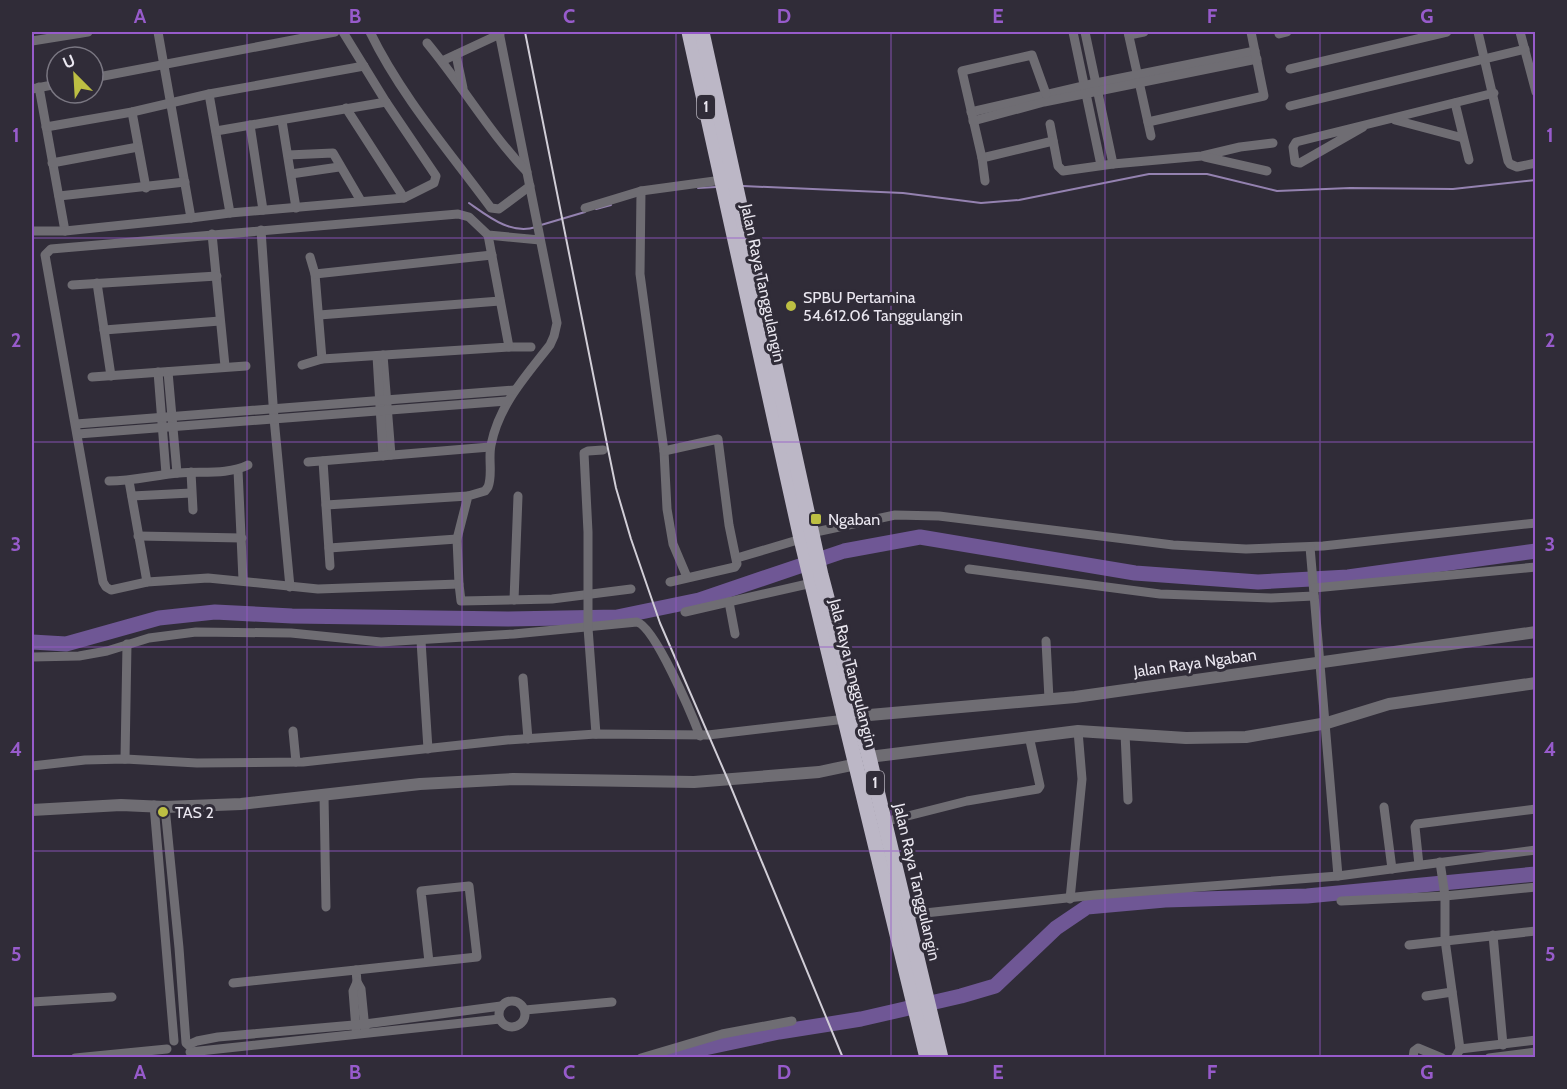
<svg xmlns="http://www.w3.org/2000/svg" width="1567" height="1089" font-family="Cabin,sans-serif">
  <style>
    .lines { fill: none; stroke-linecap: round; stroke-linejoin: round }
    .stream { stroke: #9482b0; stroke-width: 2 }
    .river { stroke: #6f5795; stroke-width: 15 }
    .minor { stroke: #6f6d73; stroke-width: 9 }
    .tertiary { stroke: #6f6d73; stroke-width: 12 }
    .trunk { stroke: #bcb7c6; stroke-width: 15 }
    .rail { stroke: #d1ced7; stroke-width: 2 }
    .grid { fill: none; stroke: #975bcb; stroke-width: 1.5; stroke-opacity: 0.55 }
    .poi-dot { fill: #bdbf43; stroke: #302c38; stroke-width: 2 }
    .labels { text-anchor: middle; dominant-baseline: central; stroke-width: 6; stroke-linejoin: round; paint-order: stroke }
    .shield { fill: #302c38; stroke: #b2afb9; stroke-width: 1.5 }
    .shield-label { font-size: 15px; font-weight: bold; fill: #eae7f0 }
    .street-label { font-size: 16px; fill: #eae7f0; stroke: #302c38 }
    .poi-label { font-size: 16px; fill: #eae7f0; stroke: #302c38; text-anchor: start }
    .neatline { fill: none; stroke: #975bcb; stroke-width: 2 }
    .grid-label { font-size: 20px; text-anchor: middle; font-weight: bold; fill: #975bcb }
  </style>
  <rect width="100%" height="100%" fill="#302c38"/>
  <g class="lines">
    <g class="stream">
      <path d="M 743,186 L 903,193 L 981,203 L 1019,200 L 1149,174 L 1207,174 L 1277,191 L 1350,188 L 1453,189 L 1536,180"/>
      <path d="M 698,188 L 716,187"/>
      <path d="M 469,203 C 489,217 511,235 536,227"/>
      <path d="M 596,209 L 611,205"/>
      <path d="M 541,225 L 585,212"/>
    </g>
    <g class="river">
      <path d="M 32,642 L 66,644 L 159,618 L 215,612 L 292,616 L 508,619 L 617,617 L 699,600 L 844,551 L 920,537 L 1135,573 L 1258,582 L 1348,577 L 1536,551"/>
      <path d="M 658,1058 L 779,1032 L 861,1019 L 961,996 L 995,986 L 1056,928 L 1087,907 L 1165,900 L 1307,896 L 1536,874"/>
    </g>
    <g class="minor">
      <path d="M 158,32 L 191,218"/>
      <path d="M 370,32 C 401,96 449,151 491,208 L 499,209 L 530,186"/>
      <path d="M 499,32 L 557,323 L 554,336 L 550,345 C 525,377 499,405 491,445 C 488,459 493,475 488,487 L 485,491 L 468,496 L 457,539 L 459,584 L 318,589 L 208,578 L 147,582 L 111,590 L 106,587 L 103,582 L 45,255 L 51,249 L 458,214 L 469,217 L 488,235 L 540,240"/>
      <path d="M 1073,32 L 1101,165"/>
      <path d="M 1085,32 L 1113,164"/>
      <path d="M 1128,32 L 1151,136"/>
      <path d="M 1478,32 L 1508,161 L 1510,164 L 1517,167 L 1536,163"/>
      <path d="M 1520,32 L 1536,92"/>
      <path d="M 1279,34 L 1287,32"/>
      <path d="M 1129,35 L 1144,32"/>
      <path d="M 32,41 L 88,32"/>
      <path d="M 427,43 C 462,85 489,132 527,172"/>
      <path d="M 456,55 L 463,88"/>
      <path d="M 442,61 L 500,34"/>
      <path d="M 1290,69 L 1447,32"/>
      <path d="M 93,78 L 335,32"/>
      <path d="M 39,87 L 65,231"/>
      <path d="M 32,89 L 57,84"/>
      <path d="M 209,94 L 230,213"/>
      <path d="M 1455,103 L 1469,160"/>
      <path d="M 1290,106 L 1525,49"/>
      <path d="M 346,108 L 404,198"/>
      <path d="M 132,112 L 146,188"/>
      <path d="M 971,112 L 1096,83 L 1255,51"/>
      <path d="M 1395,120 L 1463,138"/>
      <path d="M 282,121 L 296,208"/>
      <path d="M 973,121 L 1044,102 L 1257,59"/>
      <path d="M 1148,122 L 1264,96 L 1251,32"/>
      <path d="M 1050,124 L 1058,166 L 1063,171 L 1113,164 L 1202,156 L 1240,147 L 1273,143"/>
      <path d="M 250,125 L 263,210"/>
      <path d="M 46,127 L 132,112 L 209,94 L 364,66"/>
      <path d="M 1363,127 L 1300,163 L 1295,162 L 1293,147 L 1296,142 L 1494,93"/>
      <path d="M 216,131 L 386,102"/>
      <path d="M 288,155 L 333,153 L 361,201"/>
      <path d="M 1205,157 L 1267,171"/>
      <path d="M 982,158 L 1053,141"/>
      <path d="M 52,163 L 138,147"/>
      <path d="M 291,174 L 339,167"/>
      <path d="M 985,181 L 982,158 L 962,71 L 1032,55 L 1046,94"/>
      <path d="M 641,191 L 640,274 L 664,451 L 667,509 L 673,544 L 687,577"/>
      <path d="M 59,196 L 185,182"/>
      <path d="M 585,208 L 641,191 L 722,180"/>
      <path d="M 261,230 L 274,418 L 290,587"/>
      <path d="M 32,231 L 65,231 L 191,218 L 230,213 L 404,198 L 434,183 L 436,176 L 386,102 L 343,32"/>
      <path d="M 212,234 L 225,366"/>
      <path d="M 310,257 L 315,274 L 322,359"/>
      <path d="M 315,274 L 492,255"/>
      <path d="M 97,283 L 111,376"/>
      <path d="M 72,285 L 217,276"/>
      <path d="M 319,315 L 500,301"/>
      <path d="M 104,330 L 220,321"/>
      <path d="M 509,347 L 531,347"/>
      <path d="M 383,355 L 391,455"/>
      <path d="M 377,356 L 383,456"/>
      <path d="M 302,365 L 322,359 L 509,347 L 488,235"/>
      <path d="M 158,372 L 166,474"/>
      <path d="M 168,372 L 177,473"/>
      <path d="M 92,377 L 246,366"/>
      <path d="M 76,424 L 515,390"/>
      <path d="M 78,434 L 507,401"/>
      <path d="M 664,451 L 718,439 L 729,525 L 737,564 L 735,567 L 670,582"/>
      <path d="M 323,461 L 330,566"/>
      <path d="M 308,462 L 490,447"/>
      <path d="M 238,470 L 243,580"/>
      <path d="M 191,472 L 193,510"/>
      <path d="M 109,481 C 133,481 155,475 179,473 C 201,471 228,475 248,465"/>
      <path d="M 129,481 L 147,582"/>
      <path d="M 132,496 L 191,493"/>
      <path d="M 326,505 L 468,496"/>
      <path d="M 811,533 L 895,515 L 939,516 L 1173,545 L 1246,549 L 1323,546 L 1536,523"/>
      <path d="M 138,536 L 242,538"/>
      <path d="M 1310,547 L 1338,876"/>
      <path d="M 329,548 L 457,539"/>
      <path d="M 737,558 L 801,539"/>
      <path d="M 969,569 L 1160,594 L 1271,598 L 1314,596"/>
      <path d="M 459,584 L 461,601 L 552,599 L 631,589"/>
      <path d="M 1314,588 L 1536,567"/>
      <path d="M 514,600 L 518,496"/>
      <path d="M 729,602 L 735,634"/>
      <path d="M 685,612 L 812,583"/>
      <path d="M 421,641 L 428,749"/>
      <path d="M 1046,641 L 1049,699"/>
      <path d="M 32,657 L 79,656 L 107,651 L 149,638 L 196,632 L 291,633 L 381,642 L 514,634 L 637,622 C 655,627 692,715 700,736"/>
      <path d="M 523,678 L 528,739"/>
      <path d="M 293,731 L 296,762"/>
      <path d="M 1125,733 L 1128,800"/>
      <path d="M 596,734 L 588,628 L 588,532 L 584,453 L 588,451 L 603,450"/>
      <path d="M 125,759 L 127,644"/>
      <path d="M 32,766 L 85,760 L 125,759 L 197,763 L 303,762 L 507,740 L 596,734 L 708,735 L 846,719"/>
      <path d="M 324,795 L 326,907"/>
      <path d="M 154,805 L 174,1041"/>
      <path d="M 165,807 L 179,948 L 186,1043"/>
      <path d="M 1384,807 L 1392,869"/>
      <path d="M 884,822 L 967,801 L 1038,789 L 1040,786 L 1029,736"/>
      <path d="M 1440,862 L 1445,896 L 1536,887"/>
      <path d="M 1419,865 L 1415,827 L 1417,824 L 1536,809"/>
      <path d="M 1070,899 L 1082,779 L 1078,731"/>
      <path d="M 1341,901 L 1445,896 L 1445,940 L 1460,1049 L 1455,1058"/>
      <path d="M 906,915 L 1095,895 L 1338,876 L 1536,850"/>
      <path d="M 1493,935 L 1503,1045"/>
      <path d="M 1409,945 L 1536,931"/>
      <path d="M 356,970 L 477,957 L 469,886 L 421,891 L 429,962"/>
      <path d="M 233,983 L 356,970 L 357,982 L 361,989 L 365,1029"/>
      <path d="M 1426,996 L 1452,992"/>
      <circle cx="512" cy="1014" r="13"/>
      <path d="M 32,1002 L 112,997"/>
      <path d="M 525,1010 L 612,1002"/>
      <path d="M 356,1029 L 353,991 L 357,982"/>
      <path d="M 188,1045 L 197,1041 L 218,1037 L 365,1024 L 501,1006"/>
      <path d="M 1460,1049 L 1536,1040"/>
      <path d="M 190,1052 L 500,1019"/>
      <path d="M 75,1058 L 167,1049"/>
      <path d="M 641,1058 L 722,1034 L 792,1021"/>
      <path d="M 1413,1058 L 1414,1051 L 1418,1048 L 1442,1058"/>
      <path d="M 1489,1058 L 1536,1052"/>
    </g>
    <g class="tertiary">
      <path d="M 858,716 L 1075,697 L 1536,632"/>
      <path d="M 869,757 L 1078,731 L 1186,738 L 1246,737 L 1327,723 L 1389,704 L 1536,683"/>
      <path d="M 32,810 L 121,805 L 165,807 L 241,804 L 420,784 L 513,779 L 694,782 L 819,772 L 857,764"/>
    </g>
    <g class="trunk">
      <path d="M 689,32 L 801,539 L 927,1058"/>
      <path d="M 702,32 L 821,575 L 869,757 L 941,1058"/>
    </g>
    <path class="rail" d="M 525,32 L 608,449 L 616,488 L 631,539 L 660,623 L 728,780 L 843,1058"/>
  </g>
  <path class="grid" d="M 247,32 L 247,1058M 462,32 L 462,1058M 676,32 L 676,1058M 891,32 L 891,1058M 1105,32 L 1105,1058M 1320,32 L 1320,1058M 32,238 L 1536,238M 32,442 L 1536,442M 32,647 L 1536,647M 32,851 L 1536,851"/>
  <g class="poi-dot">
    <circle cx="791" cy="306" r="6"/>
    <rect x="810" y="513" width="12" height="12" rx="3"/>
    <circle cx="163" cy="812" r="6"/>
  </g>
  <g class="labels">
    <g class="shield">
      <rect x="697" y="95" width="18" height="24" rx="4.5"/>
      <rect x="866" y="771" width="18" height="24" rx="4.5"/>
    </g>
    <g class="shield-label">
      <text x="706" y="107">1</text>
      <text x="875" y="783">1</text>
    </g>
    <g class="street-label">
      <text transform="translate(763 283) rotate(78)">Jalan Raya Tanggulangin</text>
      <text transform="translate(1195 663) rotate(-8)">Jalan Raya Ngaban</text>
      <text transform="translate(853 673) rotate(76)">Jala Raya Tanggulangin</text>
      <text transform="translate(917 882) rotate(77)">Jalan Raya Tanggulangin</text>
    </g>
    <g class="poi-label">
      <text x="803" y="297">SPBU Pertamina<tspan x="803" dy="18">54.612.06 Tanggulangin</tspan></text>
      <text x="828" y="519">Ngaban</text>
      <text x="175" y="812">TAS 2</text>
    </g>
  </g>
  <rect width="1567" height="1089" fill="none" stroke="#302c38" stroke-width="66"/>
  <g transform="translate(75 75) rotate(336)"><circle r="28" fill="#302c38" stroke="#7a7782" stroke-width="1.5"/>
  <path d="M0-4.5L10 22L0 15L-10 22Z" fill="#bdbf43"/>
  <text y="-9" font-size="16" font-weight="bold" text-anchor="middle" fill="#eae7f0">U</text>
  </g>
  <rect x="33" y="33" width="1501" height="1023" class="neatline"/>
  <g class="grid-label">
    <text x="140" y="23">A</text>
    <text x="355" y="23">B</text>
    <text x="569" y="23">C</text>
    <text x="784" y="23">D</text>
    <text x="998" y="23">E</text>
    <text x="1212" y="23">F</text>
    <text x="1427" y="23">G</text>
    <text x="16" y="142">1</text>
    <text x="1550" y="142">1</text>
    <text x="16" y="347">2</text>
    <text x="1550" y="347">2</text>
    <text x="16" y="551">3</text>
    <text x="1550" y="551">3</text>
    <text x="16" y="756">4</text>
    <text x="1550" y="756">4</text>
    <text x="16" y="961">5</text>
    <text x="1550" y="961">5</text>
    <text x="140" y="1079">A</text>
    <text x="355" y="1079">B</text>
    <text x="569" y="1079">C</text>
    <text x="784" y="1079">D</text>
    <text x="998" y="1079">E</text>
    <text x="1212" y="1079">F</text>
    <text x="1427" y="1079">G</text>
  </g>
</svg>
